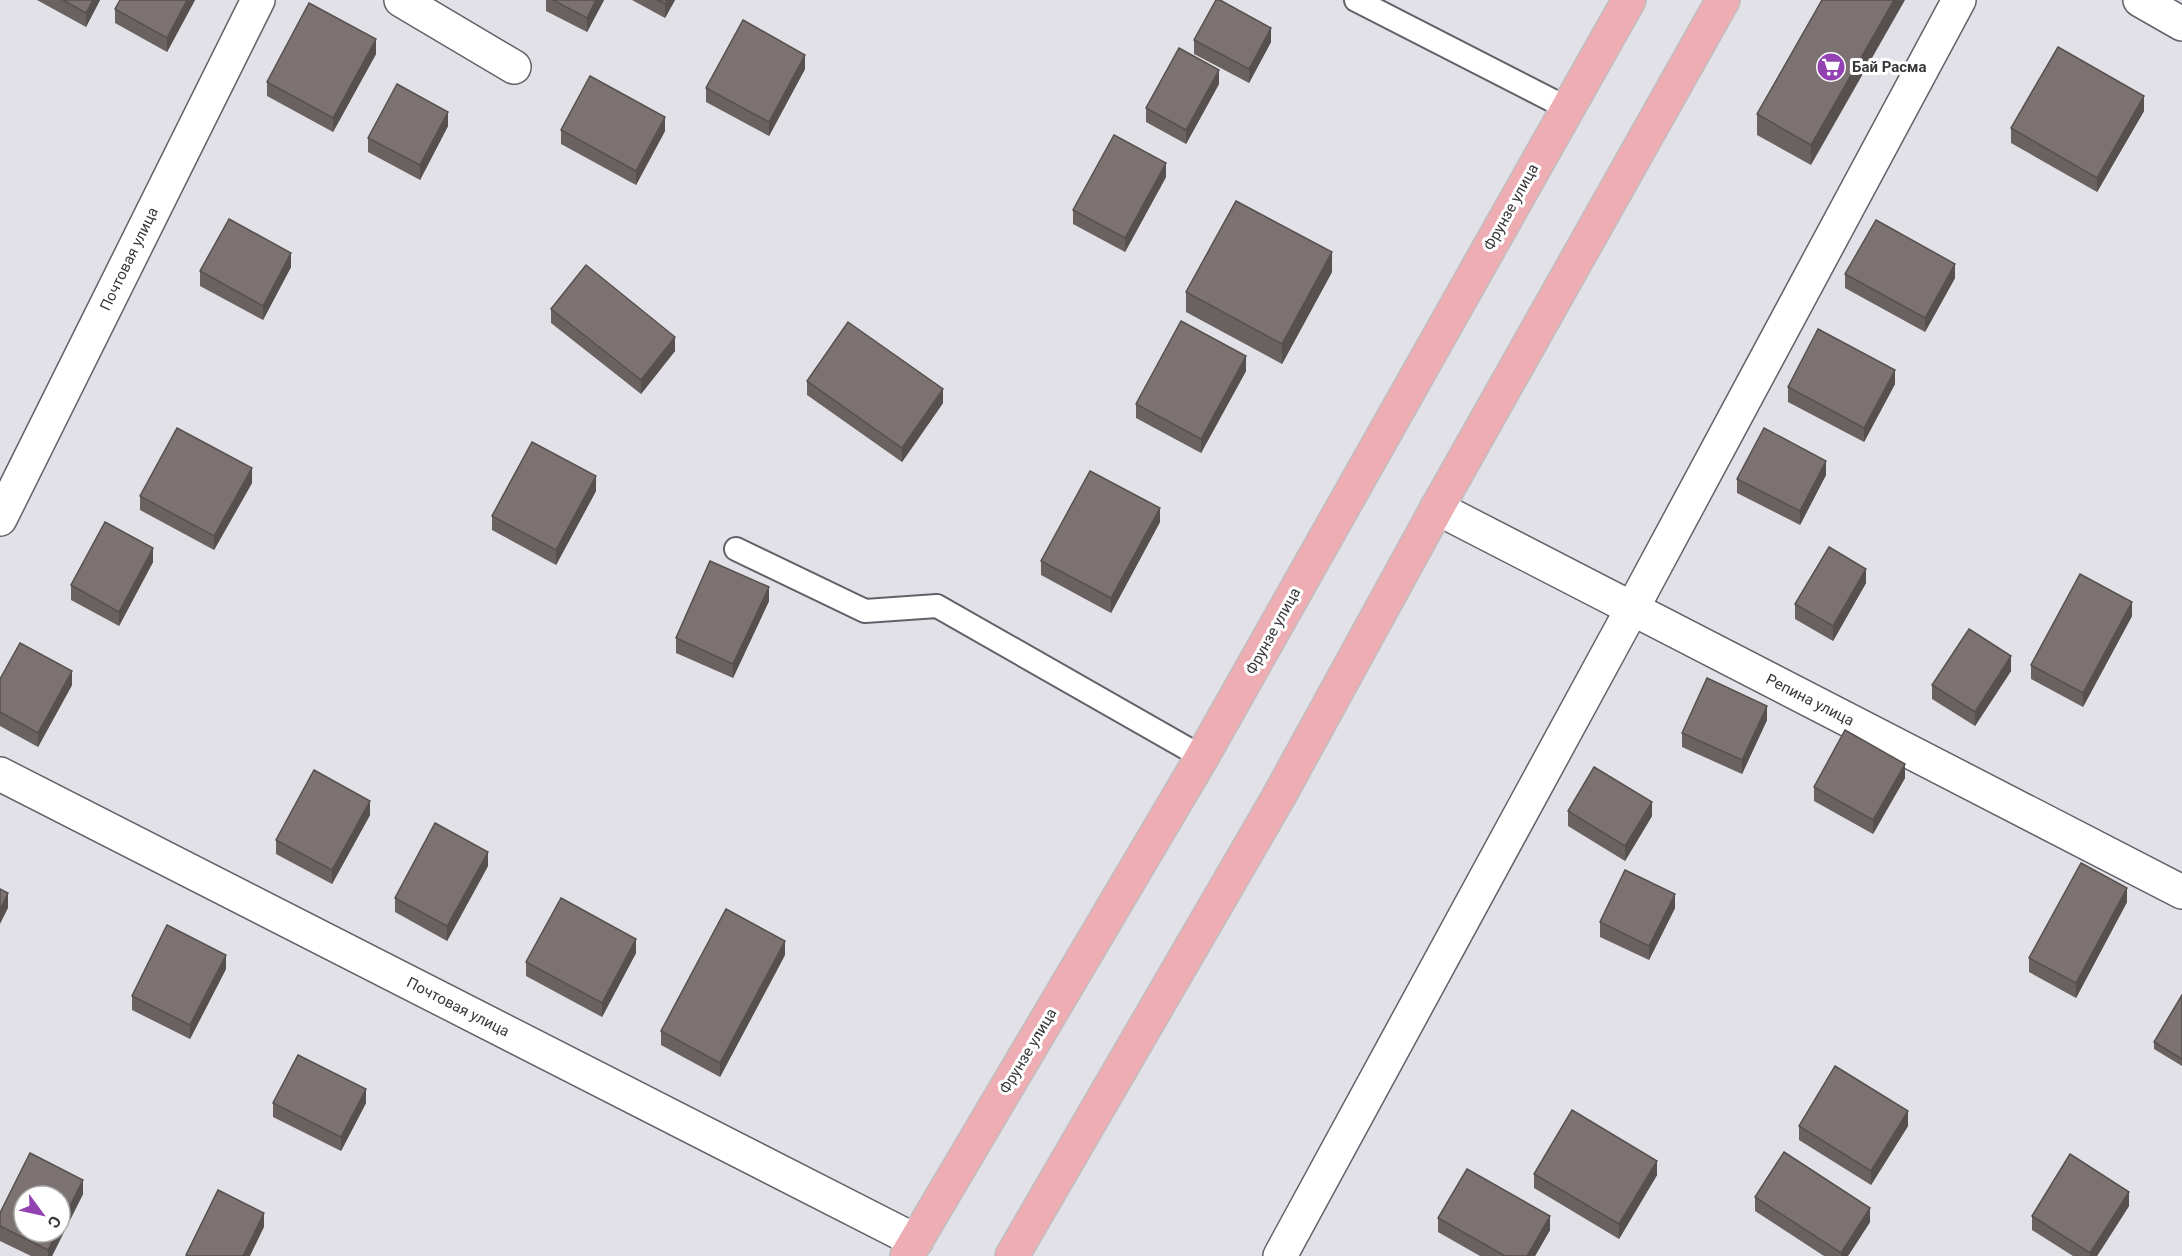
<svg xmlns="http://www.w3.org/2000/svg" width="2182" height="1256" font-family="Roboto,sans-serif">
  <style>
    .lines { fill: none; stroke-linecap: round; stroke-linejoin: round }
    .service-casing { stroke: #636168; stroke-width: 26 }
    .minor-casing { stroke: #636168; stroke-width: 36 }
    .primary-casing { stroke: #bfbfc0; stroke-width: 36 }
    .service { stroke: #fff; stroke-width: 22 }
    .minor { stroke: #fff; stroke-width: 33 }
    .primary { stroke: #eeacb3; stroke-width: 33 }
    .wall { fill: #6a6261 }
    .shaded-wall { fill: #56504f }
    .building { fill: #7b7271; stroke: #56504f; stroke-width: 1.5 }
    .labels { text-anchor: middle; dominant-baseline: central; stroke-width: 6; stroke-linejoin: round; paint-order: stroke }
    .poi-label { font-size: 15px; font-weight: bold; fill: #38373a; stroke: #fff; text-anchor: start }
    .street-label { font-size: 15px; fill: #38373a; stroke: #fff }
  </style>
  <rect width="100%" height="100%" fill="#e3e1e8"/>
  <g class="lines">
    <g class="service-casing">
      <g id="service">
        <path d="M 1356,0 L 1567,108"/>
        <path d="M 736,549 L 865,611 L 937,606 L 1202,757"/>
      </g>
    </g>
    <g class="minor-casing">
      <g id="minor">
        <path d="M 401,0 L 514,67"/>
        <path d="M 2140,0 L 2182,24"/>
        <path d="M 1437,508 L 2182,892"/>
        <path d="M 0,519 L 258,0"/>
        <path d="M 0,774 L 916,1241"/>
        <path d="M 1280,1256 L 1632,609 L 1959,0"/>
      </g>
    </g>
    <g class="primary-casing">
      <g id="primary">
        <path d="M 907,1256 L 1202,757 L 1629,0"/>
        <path d="M 1012,1256 L 1278,798 L 1437,508 L 1723,0"/>
      </g>
    </g>
    <use href="#service" class="service"/>
    <use href="#minor" class="minor"/>
    <use href="#primary" class="primary"/>
  </g>
  <g class="wall">
    <path d="M 37,0 L 100,0 L 86,27 Z"/>
    <path d="M 120,0 L 195,0 L 167,52 L 115,23 L 115,9 Z"/>
    <path d="M 546,0 L 604,0 L 587,32 L 546,11 Z"/>
    <path d="M 632,0 L 675,0 L 665,18 Z"/>
    <path d="M 1822,0 L 1811,165 L 1757,135 L 1757,114 Z"/>
    <path d="M 1194,40 L 1271,42 L 1249,83 L 1194,54 Z"/>
    <path d="M 376,54 L 333,132 L 267,96 L 267,82 Z"/>
    <path d="M 805,69 L 769,136 L 706,102 L 706,88 Z"/>
    <path d="M 1219,84 L 1186,144 L 1146,122 L 1146,108 Z"/>
    <path d="M 2144,111 L 2097,192 L 2011,143 L 2011,128 Z"/>
    <path d="M 448,126 L 420,180 L 368,152 L 368,138 Z"/>
    <path d="M 561,130 L 665,131 L 636,185 L 561,144 Z"/>
    <path d="M 1166,177 L 1125,252 L 1073,224 L 1073,210 Z"/>
    <path d="M 291,267 L 263,320 L 200,286 L 200,271 Z"/>
    <path d="M 1332,272 L 1282,364 L 1186,312 L 1186,292 Z"/>
    <path d="M 1845,274 L 1955,278 L 1925,332 L 1845,288 Z"/>
    <path d="M 551,309 L 675,351 L 641,394 L 551,323 Z"/>
    <path d="M 1246,371 L 1201,453 L 1136,418 L 1136,404 Z"/>
    <path d="M 807,381 L 943,403 L 902,462 L 807,395 Z"/>
    <path d="M 1895,384 L 1864,442 L 1788,402 L 1788,387 Z"/>
    <path d="M 1826,475 L 1800,525 L 1737,493 L 1737,479 Z"/>
    <path d="M 252,483 L 214,550 L 140,510 L 140,496 Z"/>
    <path d="M 596,491 L 556,565 L 492,530 L 492,516 Z"/>
    <path d="M 1160,522 L 1111,613 L 1041,575 L 1041,561 Z"/>
    <path d="M 153,562 L 119,626 L 71,600 L 71,585 Z"/>
    <path d="M 1866,583 L 1833,641 L 1795,619 L 1795,604 Z"/>
    <path d="M 769,601 L 733,678 L 676,653 L 676,638 Z"/>
    <path d="M 2132,616 L 2083,707 L 2031,679 L 2031,665 Z"/>
    <path d="M 2011,671 L 1975,726 L 1932,699 L 1932,685 Z"/>
    <path d="M 0,679 L 72,685 L 38,747 L 0,726 Z"/>
    <path d="M 1767,720 L 1742,774 L 1682,747 L 1682,733 Z"/>
    <path d="M 1905,778 L 1873,834 L 1814,801 L 1814,787 Z"/>
    <path d="M 1568,811 L 1652,816 L 1625,861 L 1568,826 Z"/>
    <path d="M 370,815 L 332,884 L 276,854 L 276,840 Z"/>
    <path d="M 488,866 L 447,941 L 395,912 L 395,898 Z"/>
    <path d="M 2127,902 L 2076,998 L 2029,972 L 2029,958 Z"/>
    <path d="M 1675,908 L 1649,960 L 1600,937 L 1600,922 Z"/>
    <path d="M 636,953 L 602,1017 L 526,976 L 526,962 Z"/>
    <path d="M 785,955 L 720,1077 L 661,1045 L 661,1031 Z"/>
    <path d="M 226,969 L 190,1039 L 132,1010 L 132,996 Z"/>
    <path d="M 2182,995 L 2182,1066 L 2154,1049 L 2154,1042 Z"/>
    <path d="M 273,1103 L 366,1103 L 341,1151 L 273,1117 Z"/>
    <path d="M 1799,1126 L 1908,1126 L 1871,1185 L 1799,1140 Z"/>
    <path d="M 1534,1174 L 1657,1175 L 1619,1239 L 1534,1188 Z"/>
    <path d="M 83,1194 L 52,1256 L 31,1256 L 0,1241 L 0,1213 Z"/>
    <path d="M 1755,1197 L 1870,1222 L 1848,1256 L 1824,1256 L 1755,1211 Z"/>
    <path d="M 2129,1206 L 2097,1256 L 2073,1256 L 2032,1230 L 2032,1216 Z"/>
    <path d="M 1438,1218 L 1550,1230 L 1535,1256 L 1480,1256 L 1438,1232 Z"/>
  </g>
  <g class="shaded-wall">
    <path d="M 93,0 L 100,0 L 86,27 L 86,13 Z"/>
    <path d="M 187,0 L 195,0 L 167,52 L 167,38 Z"/>
    <path d="M 596,0 L 604,0 L 587,32 L 587,18 Z"/>
    <path d="M 667,0 L 675,0 L 665,18 L 665,4 Z"/>
    <path d="M 1894,0 L 1905,0 L 1811,165 L 1811,145 Z"/>
    <path d="M 1271,28 L 1271,42 L 1249,83 L 1249,69 Z"/>
    <path d="M 376,39 L 376,54 L 333,132 L 333,118 Z"/>
    <path d="M 805,55 L 805,69 L 769,136 L 769,122 Z"/>
    <path d="M 1219,70 L 1219,84 L 1186,144 L 1186,130 Z"/>
    <path d="M 2144,96 L 2144,111 L 2097,192 L 2097,178 Z"/>
    <path d="M 448,112 L 448,126 L 420,180 L 420,165 Z"/>
    <path d="M 665,117 L 665,131 L 636,185 L 636,171 Z"/>
    <path d="M 1166,163 L 1166,177 L 1125,252 L 1125,238 Z"/>
    <path d="M 1332,252 L 1332,272 L 1282,364 L 1282,344 Z"/>
    <path d="M 291,253 L 291,267 L 263,320 L 263,306 Z"/>
    <path d="M 1955,264 L 1955,278 L 1925,332 L 1925,318 Z"/>
    <path d="M 675,337 L 675,351 L 641,394 L 641,380 Z"/>
    <path d="M 1246,356 L 1246,371 L 1201,453 L 1201,439 Z"/>
    <path d="M 1895,370 L 1895,384 L 1864,442 L 1864,428 Z"/>
    <path d="M 943,389 L 943,403 L 902,462 L 902,448 Z"/>
    <path d="M 1826,461 L 1826,475 L 1800,525 L 1800,511 Z"/>
    <path d="M 252,468 L 252,483 L 214,550 L 214,536 Z"/>
    <path d="M 596,476 L 596,491 L 556,565 L 556,550 Z"/>
    <path d="M 1160,508 L 1160,522 L 1111,613 L 1111,598 Z"/>
    <path d="M 153,548 L 153,562 L 119,626 L 119,612 Z"/>
    <path d="M 1866,569 L 1866,583 L 1833,641 L 1833,626 Z"/>
    <path d="M 769,587 L 769,601 L 733,678 L 733,664 Z"/>
    <path d="M 2132,602 L 2132,616 L 2083,707 L 2083,693 Z"/>
    <path d="M 2011,656 L 2011,671 L 1975,726 L 1975,712 Z"/>
    <path d="M 72,671 L 72,685 L 38,747 L 38,733 Z"/>
    <path d="M 1767,706 L 1767,720 L 1742,774 L 1742,760 Z"/>
    <path d="M 1905,764 L 1905,778 L 1873,834 L 1873,820 Z"/>
    <path d="M 370,801 L 370,815 L 332,884 L 332,870 Z"/>
    <path d="M 1652,802 L 1652,816 L 1625,861 L 1625,846 Z"/>
    <path d="M 488,852 L 488,866 L 447,941 L 447,926 Z"/>
    <path d="M 2127,888 L 2127,902 L 2076,998 L 2076,983 Z"/>
    <path d="M 8,893 L 8,908 L 0,924 L 0,910 Z"/>
    <path d="M 1675,894 L 1675,908 L 1649,960 L 1649,946 Z"/>
    <path d="M 636,939 L 636,953 L 602,1017 L 602,1003 Z"/>
    <path d="M 785,941 L 785,955 L 720,1077 L 720,1063 Z"/>
    <path d="M 226,955 L 226,969 L 190,1039 L 190,1025 Z"/>
    <path d="M 366,1089 L 366,1103 L 341,1151 L 341,1137 Z"/>
    <path d="M 1908,1111 L 1908,1126 L 1871,1185 L 1871,1171 Z"/>
    <path d="M 1657,1161 L 1657,1175 L 1619,1239 L 1619,1224 Z"/>
    <path d="M 83,1180 L 83,1194 L 52,1256 L 48,1256 L 48,1250 L 57,1232 L 60,1232 L 60,1226 Z"/>
    <path d="M 2129,1192 L 2129,1206 L 2097,1256 L 2090,1256 L 2090,1253 Z"/>
    <path d="M 1870,1208 L 1870,1222 L 1848,1256 L 1841,1256 L 1841,1253 Z"/>
    <path d="M 264,1213 L 264,1227 L 250,1256 L 243,1256 Z"/>
    <path d="M 1550,1216 L 1550,1230 L 1535,1256 L 1527,1256 Z"/>
  </g>
  <g class="building">
    <path d="M 63,0 L 93,0 L 86,13 Z"/>
    <path d="M 120,0 L 187,0 L 167,38 L 115,9 Z"/>
    <path d="M 553,0 L 596,0 L 587,18 Z"/>
    <path d="M 658,0 L 667,0 L 665,4 Z"/>
    <path d="M 1216,0 L 1220,0 L 1271,28 L 1249,69 L 1194,40 Z"/>
    <path d="M 1822,0 L 1894,0 L 1811,145 L 1757,114 Z"/>
    <path d="M 309,3 L 376,39 L 333,118 L 267,82 Z"/>
    <path d="M 743,20 L 805,55 L 769,122 L 706,88 Z"/>
    <path d="M 2058,47 L 2144,96 L 2097,178 L 2011,128 Z"/>
    <path d="M 1179,48 L 1219,70 L 1186,130 L 1146,108 Z"/>
    <path d="M 590,76 L 665,117 L 636,171 L 561,130 Z"/>
    <path d="M 397,84 L 448,112 L 420,165 L 368,138 Z"/>
    <path d="M 1114,135 L 1166,163 L 1125,238 L 1073,210 Z"/>
    <path d="M 1236,201 L 1332,252 L 1282,344 L 1186,292 Z"/>
    <path d="M 229,219 L 291,253 L 263,306 L 200,271 Z"/>
    <path d="M 1876,220 L 1955,264 L 1925,318 L 1845,274 Z"/>
    <path d="M 586,265 L 675,337 L 641,380 L 551,309 Z"/>
    <path d="M 1181,321 L 1246,356 L 1201,439 L 1136,404 Z"/>
    <path d="M 848,322 L 943,389 L 902,448 L 807,381 Z"/>
    <path d="M 1818,329 L 1895,370 L 1864,428 L 1788,387 Z"/>
    <path d="M 177,428 L 252,468 L 214,536 L 140,496 Z"/>
    <path d="M 1764,428 L 1826,461 L 1800,511 L 1737,479 Z"/>
    <path d="M 532,442 L 596,476 L 556,550 L 492,516 Z"/>
    <path d="M 1090,471 L 1160,508 L 1111,598 L 1041,561 Z"/>
    <path d="M 105,522 L 153,548 L 119,612 L 71,585 Z"/>
    <path d="M 1829,547 L 1866,569 L 1833,626 L 1795,604 Z"/>
    <path d="M 710,561 L 769,587 L 733,664 L 676,638 Z"/>
    <path d="M 2080,574 L 2132,602 L 2083,693 L 2031,665 Z"/>
    <path d="M 1969,629 L 2011,656 L 1975,712 L 1932,685 Z"/>
    <path d="M 20,643 L 72,671 L 38,733 L 0,712 L 0,679 Z"/>
    <path d="M 1707,678 L 1767,706 L 1742,760 L 1682,733 Z"/>
    <path d="M 1845,730 L 1905,764 L 1873,820 L 1814,787 Z"/>
    <path d="M 1594,767 L 1652,802 L 1625,846 L 1568,811 Z"/>
    <path d="M 314,770 L 370,801 L 332,870 L 276,840 Z"/>
    <path d="M 435,823 L 488,852 L 447,926 L 395,898 Z"/>
    <path d="M 2081,863 L 2127,888 L 2076,983 L 2029,958 Z"/>
    <path d="M 1625,870 L 1675,894 L 1649,946 L 1600,922 Z"/>
    <path d="M 0,889 L 8,893 L 0,910 Z"/>
    <path d="M 561,898 L 636,939 L 602,1003 L 526,962 Z"/>
    <path d="M 726,909 L 785,941 L 720,1063 L 661,1031 Z"/>
    <path d="M 167,925 L 226,955 L 190,1025 L 132,996 Z"/>
    <path d="M 2182,995 L 2182,1059 L 2154,1042 Z"/>
    <path d="M 298,1055 L 366,1089 L 341,1137 L 273,1103 Z"/>
    <path d="M 1835,1066 L 1908,1111 L 1871,1171 L 1799,1126 Z"/>
    <path d="M 1572,1110 L 1657,1161 L 1619,1224 L 1534,1174 Z"/>
    <path d="M 1784,1152 L 1870,1208 L 1841,1253 L 1755,1197 Z"/>
    <path d="M 30,1153 L 83,1180 L 60,1226 L 60,1196 L 24,1196 L 24,1232 L 57,1232 L 48,1250 L 0,1226 L 0,1213 Z"/>
    <path d="M 2070,1154 L 2129,1192 L 2090,1253 L 2032,1216 Z"/>
    <path d="M 1467,1169 L 1550,1216 L 1527,1256 L 1505,1256 L 1438,1218 Z"/>
    <path d="M 218,1190 L 264,1213 L 243,1256 L 188,1256 L 186,1255 Z"/>
  </g>
  <defs>
    <g id="supermarket-disc" transform="scale(1.5)"><circle r="9.5" fill="#9342b1" stroke="#fff"/><path d="M-6-5.5h2.5l.6 2H6L4.5 2H-2.5L-4.4-4H-6ZM-1.5 3.2a1.3 1.3 0 1 0 .1 0ZM3 3.2a1.3 1.3 0 1 0 .1 0Z" fill="#fff"/></g>
  </defs>
  <g fill-rule="evenodd">
    <use href="#supermarket-disc" x="1831" y="67"/>
  </g>
  <g class="labels">
    <g class="poi-label">
      <text x="1852" y="67">Бай Расма</text>
    </g>
    <g class="street-label">
      <text transform="translate(1511 207) rotate(-61)">Фрунзе улица</text>
      <text transform="translate(129 259) rotate(-64)">Почтовая улица</text>
      <text transform="translate(1273 631) rotate(-61)">Фрунзе улица</text>
      <text transform="translate(1810 700) rotate(27)">Репина улица</text>
      <text transform="translate(458 1007) rotate(27)">Почтовая улица</text>
      <text transform="translate(1028 1051) rotate(-59)">Фрунзе улица</text>
    </g>
  </g>
  <g transform="translate(42 1214) rotate(123)"><circle r="28" fill="#ffffff" stroke="#afafb0" stroke-width="1.5"/>
  <path d="M0-4.5L10 22L0 15L-10 22Z" fill="#9342b1"/>
  <text y="-9" font-size="16" font-weight="bold" text-anchor="middle" fill="#38373a">С</text>
  </g>
</svg>
